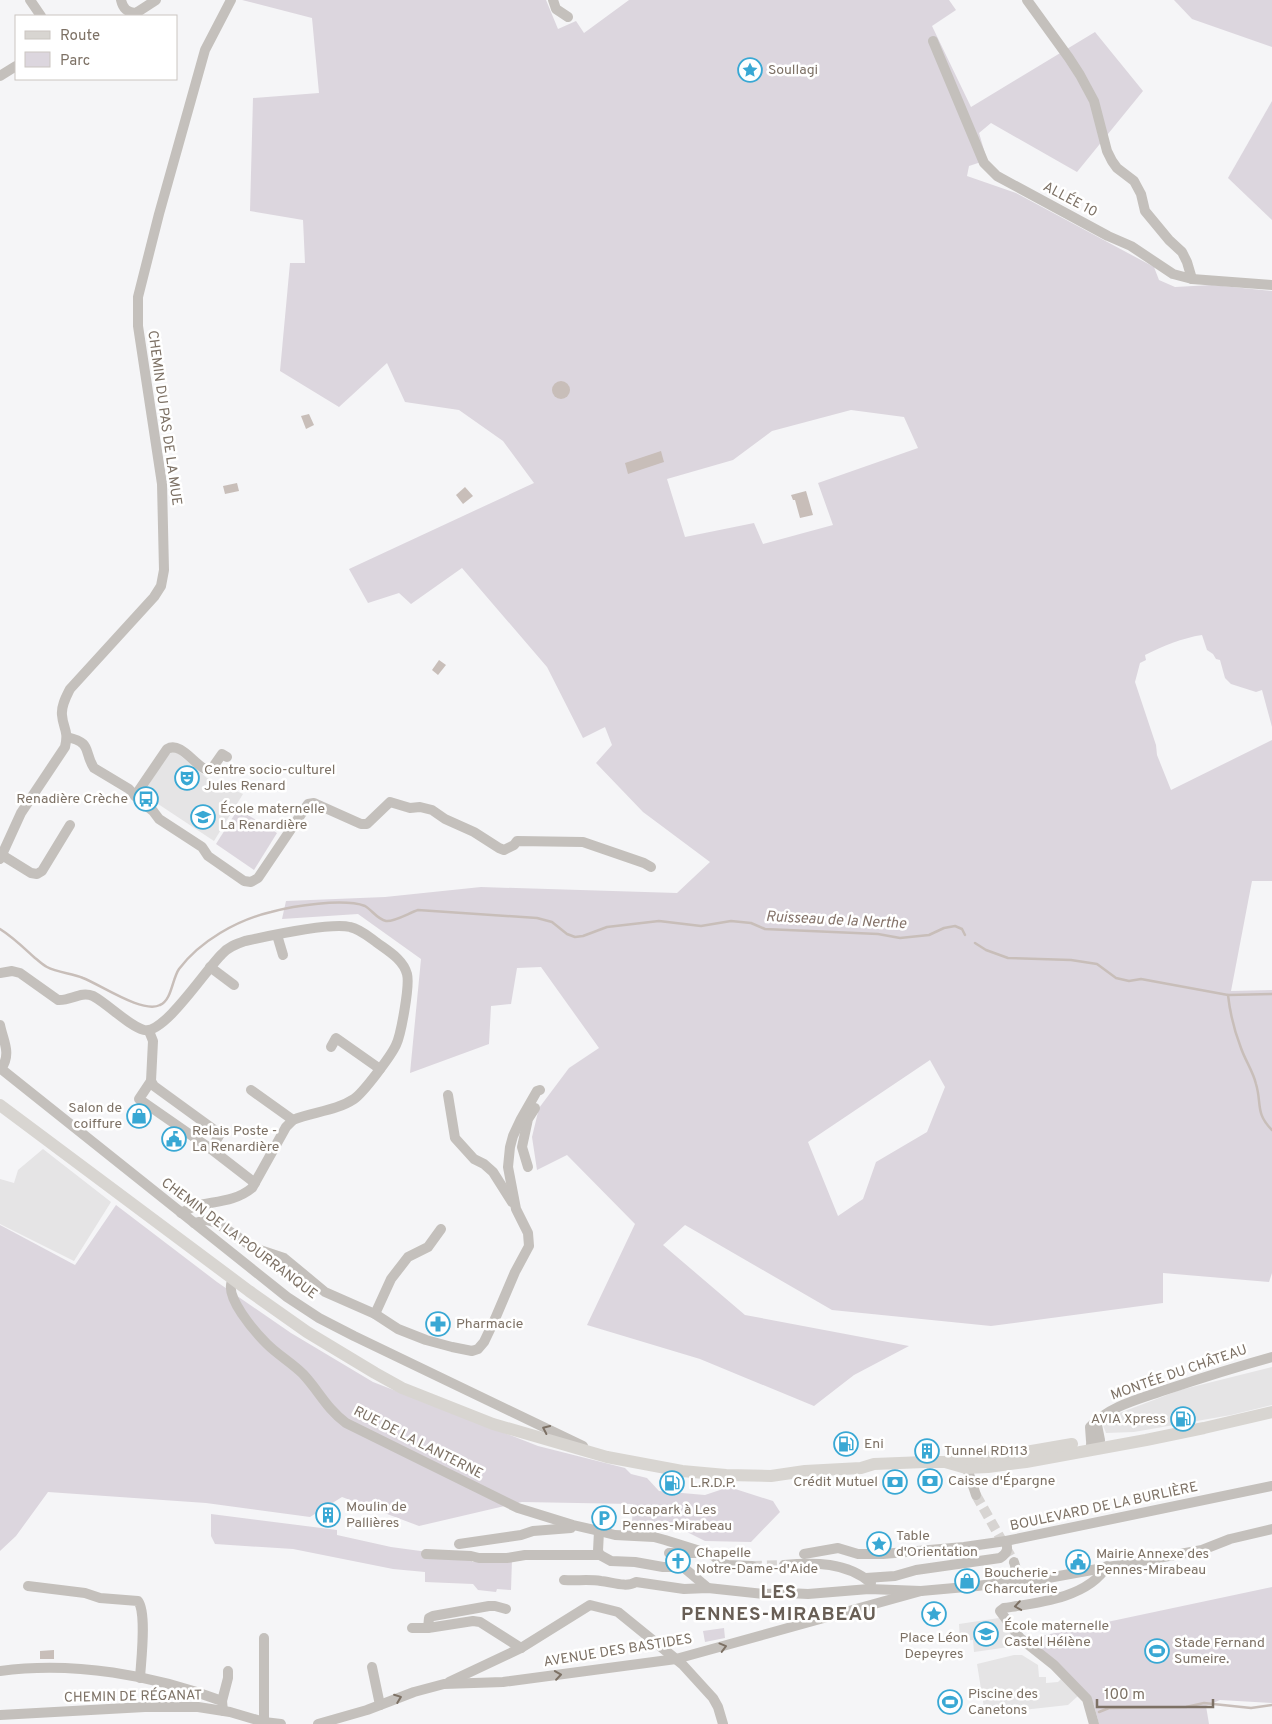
<svg xmlns="http://www.w3.org/2000/svg" width="1272" height="1724" font-family="Overpass,sans-serif">
  <style>
    .built { fill: #e5e4e5 }
    .green { fill: #dcd6de; fill-rule: evenodd }
    .water { fill: #c8beb9 }
    .lines { fill: none; stroke-linecap: round; stroke-linejoin: round }
    .stream { stroke: #c8beb9; stroke-width: 2.5 }
    .minor-tunnel { stroke: #d7d4d2; stroke-width: 10; stroke-dasharray: 10 5; stroke-linecap: butt }
    .minor { stroke: #c4c0bc; stroke-width: 10 }
    .major { stroke: #d8d5d1; stroke-width: 12 }
    .oneway { stroke: #7d7165 }
    .labels { text-anchor: middle; dominant-baseline: central; stroke-width: 5; stroke-linejoin: round; paint-order: stroke }
    .poi-label { font-size: 14px; fill: #7d7165; stroke: #fff; text-anchor: start }
    .street-label { font-size: 14px; fill: #7d7165; stroke: #fff }
    .water-label { font-size: 15px; font-style: italic; fill: #85736a; stroke: #fff }
    .district-label { font-size: 19px; font-weight: bold; letter-spacing: 1px; fill: #695f56; stroke: #fff }
  </style>
  <rect width="100%" height="100%" fill="#f5f5f7"/>
  <g class="built">
    <path d="M 175,751 L 207,778 L 243,794 L 214,841 L 143,794 L 169,752 Z"/>
    <path d="M 43,1149 L 111,1202 L 74,1261 L 0,1224 L 0,1179 L 14,1183 L 18,1170 Z"/>
    <path d="M 1272,1367 L 1272,1405 L 1231,1415 L 1134,1432 L 1106,1433 L 1101,1420 L 1180,1390 Z"/>
    <path d="M 999,1618 L 1017,1641 L 1009,1647 L 974,1652 L 973,1640 L 960,1641 L 959,1624 Z"/>
    <path d="M 1014,1655 L 1022,1655 L 1038,1665 L 1039,1677 L 1046,1677 L 1046,1683 L 1058,1682 L 1062,1678 L 1078,1696 L 1068,1705 L 985,1714 L 977,1664 Z"/>
  </g>
  <g class="green">
    <path d="M 242,0 L 546,0 L 558,29 L 576,21 L 584,33 L 629,0 L 949,0 L 956,10 L 932,26 L 971,107 L 1095,32 L 1143,91 L 1077,172 L 991,123 L 979,133 L 987,160 L 969,166 L 967,176 L 1016,193 L 1154,267 L 1159,280 L 1175,287 L 1212,285 L 1272,291 L 1272,727 L 1262,690 L 1256,692 L 1231,684 L 1225,678 L 1220,660 L 1216,659 L 1213,654 L 1207,650 L 1202,635 C 1182,638 1163,646 1145,655 L 1146,660 L 1140,663 L 1135,682 L 1156,745 L 1157,755 L 1171,790 L 1272,740 L 1272,881 L 1252,881 L 1231,991 L 1272,990 L 1272,1273 L 1269,1282 L 1163,1273 L 1163,1303 L 991,1326 L 832,1310 L 685,1225 L 663,1245 L 745,1315 L 909,1346 L 854,1375 L 814,1406 L 700,1359 L 587,1325 L 635,1224 L 567,1155 L 537,1170 L 532,1137 L 539,1108 L 569,1068 L 599,1048 L 541,967 L 517,968 L 511,1004 L 491,1006 L 489,1044 L 410,1073 L 421,959 L 358,914 L 282,919 L 286,901 L 385,897 L 481,887 L 677,893 L 710,862 L 643,812 L 596,763 L 612,745 L 605,727 L 583,738 L 547,667 L 462,568 L 411,604 L 399,593 L 368,603 L 349,569 L 534,483 L 503,441 L 459,410 L 405,402 L 387,363 L 339,407 L 280,371 L 290,263 L 305,263 L 303,220 L 250,211 L 253,98 L 319,93 L 312,18 ZM 851,410 L 904,417 L 918,448 L 818,483 L 833,525 L 763,544 L 754,523 L 685,537 L 667,479 L 733,460 L 772,431 ZM 930,1060 L 945,1087 L 927,1132 L 876,1162 L 863,1199 L 838,1216 L 808,1142 Z"/>
    <path d="M 1174,0 L 1272,0 L 1272,47 L 1192,19 Z"/>
    <path d="M 1272,101 L 1272,220 L 1228,178 Z"/>
    <path d="M 238,809 L 277,833 L 254,870 L 216,844 Z"/>
    <path d="M 116,1205 L 217,1282 L 291,1333 L 373,1382 L 538,1446 L 625,1468 L 631,1474 L 647,1478 L 659,1491 L 705,1495 L 729,1487 L 773,1501 L 780,1512 L 751,1542 L 705,1541 L 671,1524 L 632,1523 L 633,1504 L 522,1502 L 419,1526 L 342,1497 L 310,1517 L 206,1503 L 48,1492 L 16,1536 L 0,1551 L 0,1225 L 75,1265 Z"/>
    <path d="M 211,1514 L 337,1530 L 337,1535 L 391,1547 L 472,1558 L 472,1562 L 512,1559 L 511,1590 L 497,1589 L 496,1592 L 478,1590 L 473,1584 L 425,1582 L 425,1572 L 393,1569 L 293,1549 L 215,1544 L 211,1536 Z"/>
    <path d="M 1272,1587 L 1272,1703 L 1220,1700 L 1206,1706 L 1209,1724 L 1099,1724 L 1094,1705 L 1082,1689 L 1027,1639 Z"/>
    <path d="M 724,1628 L 725,1638 L 705,1642 L 703,1631 Z"/>
  </g>
  <g class="water">
    <circle cx="561" cy="390" r="9"/>
    <path d="M 309,414 L 314,425 L 306,429 L 301,416 Z"/>
    <path d="M 661,451 L 664,462 L 628,474 L 625,463 Z"/>
    <path d="M 237,483 L 239,491 L 225,494 L 223,486 Z"/>
    <path d="M 465,487 L 473,496 L 463,504 L 456,495 Z"/>
    <path d="M 806,491 L 813,515 L 800,518 L 795,500 L 793,500 L 791,495 Z"/>
    <path d="M 439,660 L 446,665 L 438,675 L 432,670 Z"/>
    <path d="M 54,1650 L 54,1659 L 40,1659 L 40,1651 Z"/>
  </g>
  <g class="lines">
    <g class="stream">
      <path d="M 0,929 C 13,937 24,948 35,958 C 39,961 43,965 47,967 C 58,973 72,973 83,978 C 101,985 143,1014 160,1005 C 172,1000 172,979 179,969 C 200,941 237,920 271,912 C 293,906 343,898 365,906 C 372,910 377,919 386,921 C 394,922 409,913 418,910 L 537,918 L 552,922 L 567,934 L 575,937 L 583,936 L 607,927 L 659,921 L 701,926 L 731,921 L 751,923 L 765,929 L 878,934 L 900,938 L 929,935 L 944,928 L 955,926 L 962,929 L 965,935"/>
      <path d="M 975,943 L 986,950 L 1008,958 L 1071,960 L 1097,964 L 1116,978 L 1129,981 L 1141,979 L 1228,995 L 1272,994"/>
      <path d="M 1228,995 C 1230,1013 1234,1030 1241,1048 C 1245,1060 1253,1071 1256,1084 C 1262,1104 1255,1113 1272,1130"/>
      <path d="M 1099,1712 L 1109,1708 L 1186,1707 L 1204,1703 L 1251,1708 L 1272,1705"/>
    </g>
    <g class="minor-tunnel">
      <path d="M 976,1495 L 1014,1562"/>
      <path d="M 752,1566 L 784,1565"/>
    </g>
    <g class="minor">
      <path d="M 30,0 L 41,16"/>
      <path d="M 121,0 C 123,9 127,12 136,13 L 156,0"/>
      <path d="M 553,0 L 556,9 L 568,17"/>
      <path d="M 1027,0 L 1069,58 L 1080,75 L 1094,101 L 1107,151 L 1112,161 L 1117,168 L 1134,181 L 1141,194 L 1145,211 L 1169,240 L 1182,252 L 1187,262 L 1192,279"/>
      <path d="M 933,41 L 984,163 L 997,176 L 1108,236 L 1131,246 L 1173,274 L 1192,279 L 1272,285"/>
      <path d="M 0,76 L 16,66"/>
      <path d="M 67,737 C 93,743 83,751 94,768 L 129,789 L 139,800 L 153,811 L 159,819 L 202,847 L 208,856 L 244,881 L 251,882 L 258,878 L 308,804 L 314,803 L 361,824 L 367,824 L 390,802 L 410,808 L 420,807 L 432,810 L 445,819 L 474,832 L 499,848 L 504,850 L 514,845 L 517,841 L 583,842 L 644,863 L 651,867"/>
      <path d="M 135,796 L 167,749 C 181,741 194,765 207,770 L 213,767 L 222,754 L 227,757"/>
      <path d="M 2,855 L 31,873 L 37,874 L 42,871 L 70,825"/>
      <path d="M 0,859 L 21,813 L 65,747 C 69,730 63,729 62,715 C 61,706 66,697 70,689 L 154,597 L 161,586 L 164,570 L 162,484 L 138,326 L 138,297 L 159,214 L 205,50 L 231,0"/>
      <path d="M 277,935 L 283,955"/>
      <path d="M 210,967 L 234,985"/>
      <path d="M 0,973 L 12,971 L 20,973 L 58,1000 C 71,1001 80,991 93,996 C 108,1004 129,1026 144,1030 C 164,1035 207,968 222,954 C 228,947 236,944 245,941 C 268,936 330,922 350,927 C 360,929 369,937 376,942 C 388,951 403,959 407,974 C 410,985 401,1035 396,1045 C 391,1056 363,1093 354,1099 C 336,1111 312,1112 293,1120 L 286,1127 L 252,1188 C 235,1202 215,1201 195,1206 C 190,1208 185,1211 181,1213"/>
      <path d="M 0,1025 C 3,1041 12,1053 1,1069"/>
      <path d="M 149,1031 L 153,1041 L 151,1081 L 154,1086 L 220,1134 L 211,1149 L 255,1183"/>
      <path d="M 331,1047 L 336,1038 L 380,1069"/>
      <path d="M 0,1068 L 287,1297 L 319,1318 L 354,1336 L 583,1446"/>
      <path d="M 151,1081 L 139,1099 L 211,1149"/>
      <path d="M 251,1090 L 293,1120"/>
      <path d="M 448,1095 L 455,1138 L 474,1159 L 484,1164 L 493,1172 L 512,1202"/>
      <path d="M 528,1167 L 522,1147 L 528,1119 L 535,1108"/>
      <path d="M 194,1223 L 207,1220 L 217,1223 L 254,1248 L 284,1258 L 325,1292 L 375,1314 L 398,1329 L 426,1340 L 452,1347 L 472,1351 L 478,1349 L 484,1342 L 495,1319 L 515,1272 L 529,1246 L 528,1233 L 516,1209 L 508,1167 L 510,1147 L 513,1136 L 521,1119 L 537,1091 L 540,1090"/>
      <path d="M 233,1280 C 222,1295 256,1333 267,1344 C 278,1355 292,1363 303,1374 C 319,1391 326,1408 346,1423 L 518,1508 L 573,1525 L 599,1531 L 615,1535 L 654,1537 L 665,1540 L 713,1555 L 721,1563 L 728,1565 L 752,1566"/>
      <path d="M 375,1314 L 391,1279 L 408,1257 L 428,1247 L 441,1229"/>
      <path d="M 1091,1444 L 1100,1440 L 1097,1425 L 1097,1419"/>
      <path d="M 1104,1447 L 1091,1441 L 1090,1427 C 1109,1406 1139,1399 1165,1390 C 1201,1378 1236,1367 1272,1357"/>
      <path d="M 965,1462 L 976,1495"/>
      <path d="M 599,1531 L 598,1551 L 600,1555 L 611,1561 L 635,1562 L 663,1567 L 683,1567 L 708,1588"/>
      <path d="M 459,1544 L 521,1535 L 533,1531 L 571,1528 L 572,1526"/>
      <path d="M 669,1553 L 696,1553"/>
      <path d="M 426,1554 L 471,1556 L 479,1558 L 507,1558 L 525,1555 L 600,1555"/>
      <path d="M 804,1554 L 838,1548 L 858,1554 L 883,1554 L 964,1547 L 1006,1541"/>
      <path d="M 1014,1562 L 1018,1576"/>
      <path d="M 784,1565 C 814,1562 847,1562 871,1583"/>
      <path d="M 866,1578 L 895,1576 L 916,1570 L 1000,1558 C 1008,1553 1008,1549 1006,1541 L 1272,1486"/>
      <path d="M 564,1580 C 576,1581 589,1579 601,1581 C 612,1582 626,1588 636,1582 L 684,1589 L 708,1588 L 764,1594 L 788,1593 L 808,1594 L 869,1589 L 921,1591 L 977,1586 L 1015,1581"/>
      <path d="M 1022,1580 L 1037,1580 L 1202,1550 L 1230,1539 L 1272,1529"/>
      <path d="M 28,1586 L 85,1593 L 100,1598 L 138,1601 C 147,1613 141,1661 140,1678"/>
      <path d="M 412,1628 L 428,1628 L 473,1621 L 480,1622 L 521,1648"/>
      <path d="M 428,1628 L 429,1618 L 433,1616 L 489,1606 L 495,1606 L 506,1609"/>
      <path d="M 372,1667 L 380,1705"/>
      <path d="M 0,1671 C 74,1661 153,1675 222,1701 L 223,1711"/>
      <path d="M 449,1682 L 521,1648 L 590,1605 L 618,1612 L 682,1664 L 713,1698 L 718,1707 L 723,1724"/>
      <path d="M 222,1701 L 228,1678 L 228,1671"/>
      <path d="M 0,1715 L 145,1707 L 198,1707 L 230,1712 L 264,1722 L 281,1724"/>
      <path d="M 264,1722 L 264,1638"/>
      <path d="M 318,1724 L 367,1710 L 414,1692 L 444,1684 L 503,1682 L 676,1659 L 921,1591"/>
      <path d="M 1094,1724 L 1087,1699 L 1054,1665 L 1020,1638 L 1000,1611 L 1004,1608 C 1037,1603 1088,1598 1107,1566"/>
    </g>
    <g class="major">
      <path d="M 0,1105 L 249,1291 L 307,1332 L 375,1373 L 402,1388 L 493,1424 L 607,1457 L 682,1471 L 726,1475 L 771,1476 L 805,1471 L 861,1468 L 874,1464 L 925,1462 L 945,1462 L 966,1468 L 988,1467 L 1026,1462 L 1146,1440 L 1204,1428 L 1272,1412"/>
      <path d="M 956,1459 L 996,1457 L 1072,1444"/>
    </g>
  </g>
  <defs><path id="oneway-chevron" d="M-2-3.5L2.5 0L-2 3.5" fill="none" stroke-width="1.6" stroke-linecap="round" stroke-linejoin="round" transform="scale(1.25)"/></defs>
  <g class="oneway">
    <use href="#oneway-chevron" transform="translate(546 1429) rotate(-155)"/>
    <use href="#oneway-chevron" transform="translate(1018 1606) rotate(171)"/>
    <use href="#oneway-chevron" transform="translate(723 1647) rotate(-15)"/>
    <use href="#oneway-chevron" transform="translate(558 1675) rotate(-8)"/>
    <use href="#oneway-chevron" transform="translate(398 1698) rotate(-21)"/>
  </g>
  <defs>
    <g id="sight-ring" transform="scale(1.25)"><circle r="9.5" fill="#fff" stroke="#39a8d4" stroke-width="1.5"/><path d="M0-6L1.8-2.2L6-1.7L2.9 1.2L3.7 5.4L0 3.3L-3.7 5.4L-2.9 1.2L-6-1.7L-1.8-2.2Z" fill="#39a8d4"/></g>
    <g id="theatre-ring" transform="scale(1.25)"><circle r="9.5" fill="#fff" stroke="#39a8d4" stroke-width="1.5"/><path d="M-5-5.5Q0-4 5-5.5V0Q5 5 0 6Q-5 5-5 0ZM-3.3-2.5H-1v1.5H-3.3ZM1-2.5H3.3v1.5H1ZM-2.8 1Q0 5.5 2.8 1Z" fill="#39a8d4"/></g>
    <g id="bus-ring" transform="scale(1.25)"><circle r="9.5" fill="#fff" stroke="#39a8d4" stroke-width="1.5"/><path d="M-5-6H5V4H4V6H2V4H-2V6H-4V4H-5ZM-3.5-4V0h7V-4ZM-3.5 1.2v1.5H-2V1.2ZM2 1.2v1.5H3.5V1.2Z" fill="#39a8d4"/></g>
    <g id="school-ring" transform="scale(1.25)"><circle r="9.5" fill="#fff" stroke="#39a8d4" stroke-width="1.5"/><path d="M0-5L7-2L0 1L-7-2ZM-4 1L0 2.5L4 1V4Q0 6-4 4Z" fill="#39a8d4"/></g>
    <g id="shop-ring" transform="scale(1.25)"><circle r="9.5" fill="#fff" stroke="#39a8d4" stroke-width="1.5"/><path d="M-5-2.5h2.3a2.7 3.5 0 0 1 5.4 0H5L5.5 6h-11ZM-1.5-2.5h3a1.5 2.3 0 0 0-3 0Z" fill="#39a8d4"/></g>
    <g id="civic-ring" transform="scale(1.25)"><circle r="9.5" fill="#fff" stroke="#39a8d4" stroke-width="1.5"/><path d="M-.6-6.5H3V-4.5H.6V-3L4-1V1h2V6H-6V1h2V-1L-.6-3ZM-1.2 2.5V6h2.4V2.5Z" fill="#39a8d4"/></g>
    <g id="pharmacy-ring" transform="scale(1.25)"><circle r="9.5" fill="#fff" stroke="#39a8d4" stroke-width="1.5"/><path d="M-2-6h4v4h4v4h-4v4h-4v-4h-4v-4h4Z" fill="#39a8d4"/></g>
    <g id="fuel-ring" transform="scale(1.25)"><circle r="9.5" fill="#fff" stroke="#39a8d4" stroke-width="1.5"/><path d="M-5.5-6h7V0h2V4h1.3V-2.5L3-4.5l.8-.8L6-3V5H2.5V1h-1V6h-7ZM-4.2-4.7v3.2H.2V-4.7Z" fill="#39a8d4"/></g>
    <g id="building-ring" transform="scale(1.25)"><circle r="9.5" fill="#fff" stroke="#39a8d4" stroke-width="1.5"/><path d="M-4-6H4V6H1V3H-1V6H-4ZM-2.5-4.3h1.7v1.8h-1.7ZM.8-4.3h1.7v1.8H.8ZM-2.5-1h1.7V.8h-1.7ZM.8-1h1.7V.8H.8Z" fill="#39a8d4"/></g>
    <g id="bank-ring" transform="scale(1.25)"><circle r="9.5" fill="#fff" stroke="#39a8d4" stroke-width="1.5"/><path d="M-6-4H6V4H-6ZM0-2.3a2.3 2.3 0 1 0 0 4.6a2.3 2.3 0 1 0 0-4.6Z" fill="#39a8d4"/></g>
    <g id="parking-ring" transform="scale(1.25)"><circle r="9.5" fill="#fff" stroke="#39a8d4" stroke-width="1.5"/><path d="M-3.5-5.5H1a3.5 3.5 0 0 1 0 7H-1V5.5H-3.5ZM-1-3.4V-.6H.8a1.4 1.4 0 0 0 0-2.8Z" fill="#39a8d4"/></g>
    <g id="church-ring" transform="scale(1.25)"><circle r="9.5" fill="#fff" stroke="#39a8d4" stroke-width="1.5"/><path d="M-1.2-6h2.4v3.5h3.3v2.4h-3.3V6h-2.4V-.1h-3.3v-2.4h3.3Z" fill="#39a8d4"/></g>
    <g id="stadium-ring" transform="scale(1.25)"><circle r="9.5" fill="#fff" stroke="#39a8d4" stroke-width="1.5"/><path d="M0-5a6.5 5 0 1 0 0 10a6.5 5 0 1 0 0-10ZM-3.5-1.8h7v3.6h-7Z" fill="#39a8d4"/></g>
  </defs>
  <g fill-rule="evenodd">
    <use href="#sight-ring" x="750" y="70"/>
    <use href="#theatre-ring" x="187" y="778"/>
    <use href="#bus-ring" x="146" y="799"/>
    <use href="#school-ring" x="203" y="817"/>
    <use href="#shop-ring" x="139" y="1116"/>
    <use href="#civic-ring" x="174" y="1139"/>
    <use href="#pharmacy-ring" x="438" y="1324"/>
    <use href="#fuel-ring" x="1183" y="1419"/>
    <use href="#fuel-ring" x="846" y="1444"/>
    <use href="#building-ring" x="927" y="1451"/>
    <use href="#bank-ring" x="930" y="1481"/>
    <use href="#bank-ring" x="895" y="1482"/>
    <use href="#fuel-ring" x="672" y="1483"/>
    <use href="#building-ring" x="328" y="1515"/>
    <use href="#parking-ring" x="604" y="1518"/>
    <use href="#sight-ring" x="879" y="1544"/>
    <use href="#church-ring" x="678" y="1561"/>
    <use href="#civic-ring" x="1078" y="1562"/>
    <use href="#shop-ring" x="967" y="1581"/>
    <use href="#sight-ring" x="934" y="1614"/>
    <use href="#school-ring" x="986" y="1634"/>
    <use href="#stadium-ring" x="1157" y="1651"/>
    <use href="#stadium-ring" x="950" y="1702"/>
  </g>
  <g class="labels">
    <g class="poi-label">
      <text x="768" y="70">Soullagi</text>
      <text x="204" y="770">Centre socio-culturel<tspan x="204" dy="16">Jules Renard</tspan></text>
      <text x="128" y="799" text-anchor="end">Renadière Crèche</text>
      <text x="220" y="809">École maternelle<tspan x="220" dy="16">La Renardière</tspan></text>
      <text x="122" y="1108" text-anchor="end">Salon de<tspan x="122" dy="16">coiffure</tspan></text>
      <text x="192" y="1131">Relais Poste -<tspan x="192" dy="16">La Renardière</tspan></text>
      <text x="456" y="1324">Pharmacie</text>
      <text x="1166" y="1419" text-anchor="end">AVIA Xpress</text>
      <text x="864" y="1444">Eni</text>
      <text x="944" y="1451">Tunnel RD113</text>
      <text x="948" y="1481">Caisse d'Épargne</text>
      <text x="878" y="1482" text-anchor="end">Crédit Mutuel</text>
      <text x="690" y="1483">L.R.D.P.</text>
      <text x="346" y="1507">Moulin de<tspan x="346" dy="16">Pallières</tspan></text>
      <text x="622" y="1510">Locapark à Les<tspan x="622" dy="16">Pennes-Mirabeau</tspan></text>
      <text x="896" y="1536">Table<tspan x="896" dy="16">d'Orientation</tspan></text>
      <text x="696" y="1553">Chapelle<tspan x="696" dy="16">Notre-Dame-d'Aide</tspan></text>
      <text x="1096" y="1554">Mairie Annexe des<tspan x="1096" dy="16">Pennes-Mirabeau</tspan></text>
      <text x="984" y="1573">Boucherie -<tspan x="984" dy="16">Charcuterie</tspan></text>
      <text x="1004" y="1626">École maternelle<tspan x="1004" dy="16">Castel Hélène</tspan></text>
      <text x="934" y="1638" text-anchor="middle">Place Léon<tspan x="934" dy="16">Depeyres</tspan></text>
      <text x="1174" y="1643">Stade Fernand<tspan x="1174" dy="16">Sumeire.</tspan></text>
      <text x="968" y="1694">Piscine des<tspan x="968" dy="16">Canetons</tspan></text>
    </g>
    <g class="street-label">
      <text transform="translate(1070 200) rotate(28)">ALLÉE 10</text>
      <text transform="translate(164 418) rotate(82)">CHEMIN DU PAS DE LA MUE</text>
      <text transform="translate(239 1239) rotate(37)">CHEMIN DE LA POURRANQUE</text>
      <text transform="translate(1179 1373) rotate(-19)">MONTÉE DU CHÂTEAU</text>
      <text transform="translate(418 1443) rotate(27)">RUE DE LA LANTERNE</text>
      <text transform="translate(1104 1507) rotate(-12)">BOULEVARD DE LA BURLIÈRE</text>
      <text transform="translate(618 1651) rotate(-9)">AVENUE DES BASTIDES</text>
      <text transform="translate(133 1697) rotate(-1)">CHEMIN DE RÉGANAT</text>
    </g>
    <g class="water-label">
      <text transform="translate(836 921) rotate(3)">Ruisseau de la Nerthe</text>
    </g>
    <g class="district-label">
      <text x="779" y="1593">LES<tspan x="779" dy="22">PENNES-MIRABEAU</tspan></text>
    </g>
  </g>
  <rect x="15" y="15" width="162" height="65" fill="#ffffff" stroke="#cbc6c1"/>
  <rect x="25" y="31" width="25" height="8" fill="#d8d5d1" stroke="#cbc6c1"/>
  <text x="60" y="40" font-size="15" fill="#7d7165">Route</text>
  <rect x="25" y="52" width="25" height="15" fill="#dcd6de" stroke="#cbc6c1"/>
  <text x="60" y="65" font-size="15" fill="#7d7165">Parc</text>
  <path d="M1097 1699v8h116v-8" fill="none" stroke="#7d7165" stroke-width="2.5"/>
  <text x="1104" y="1699" font-size="15" fill="#7d7165" stroke="#ffffff" stroke-width="4" paint-order="stroke">100 m</text>
</svg>
